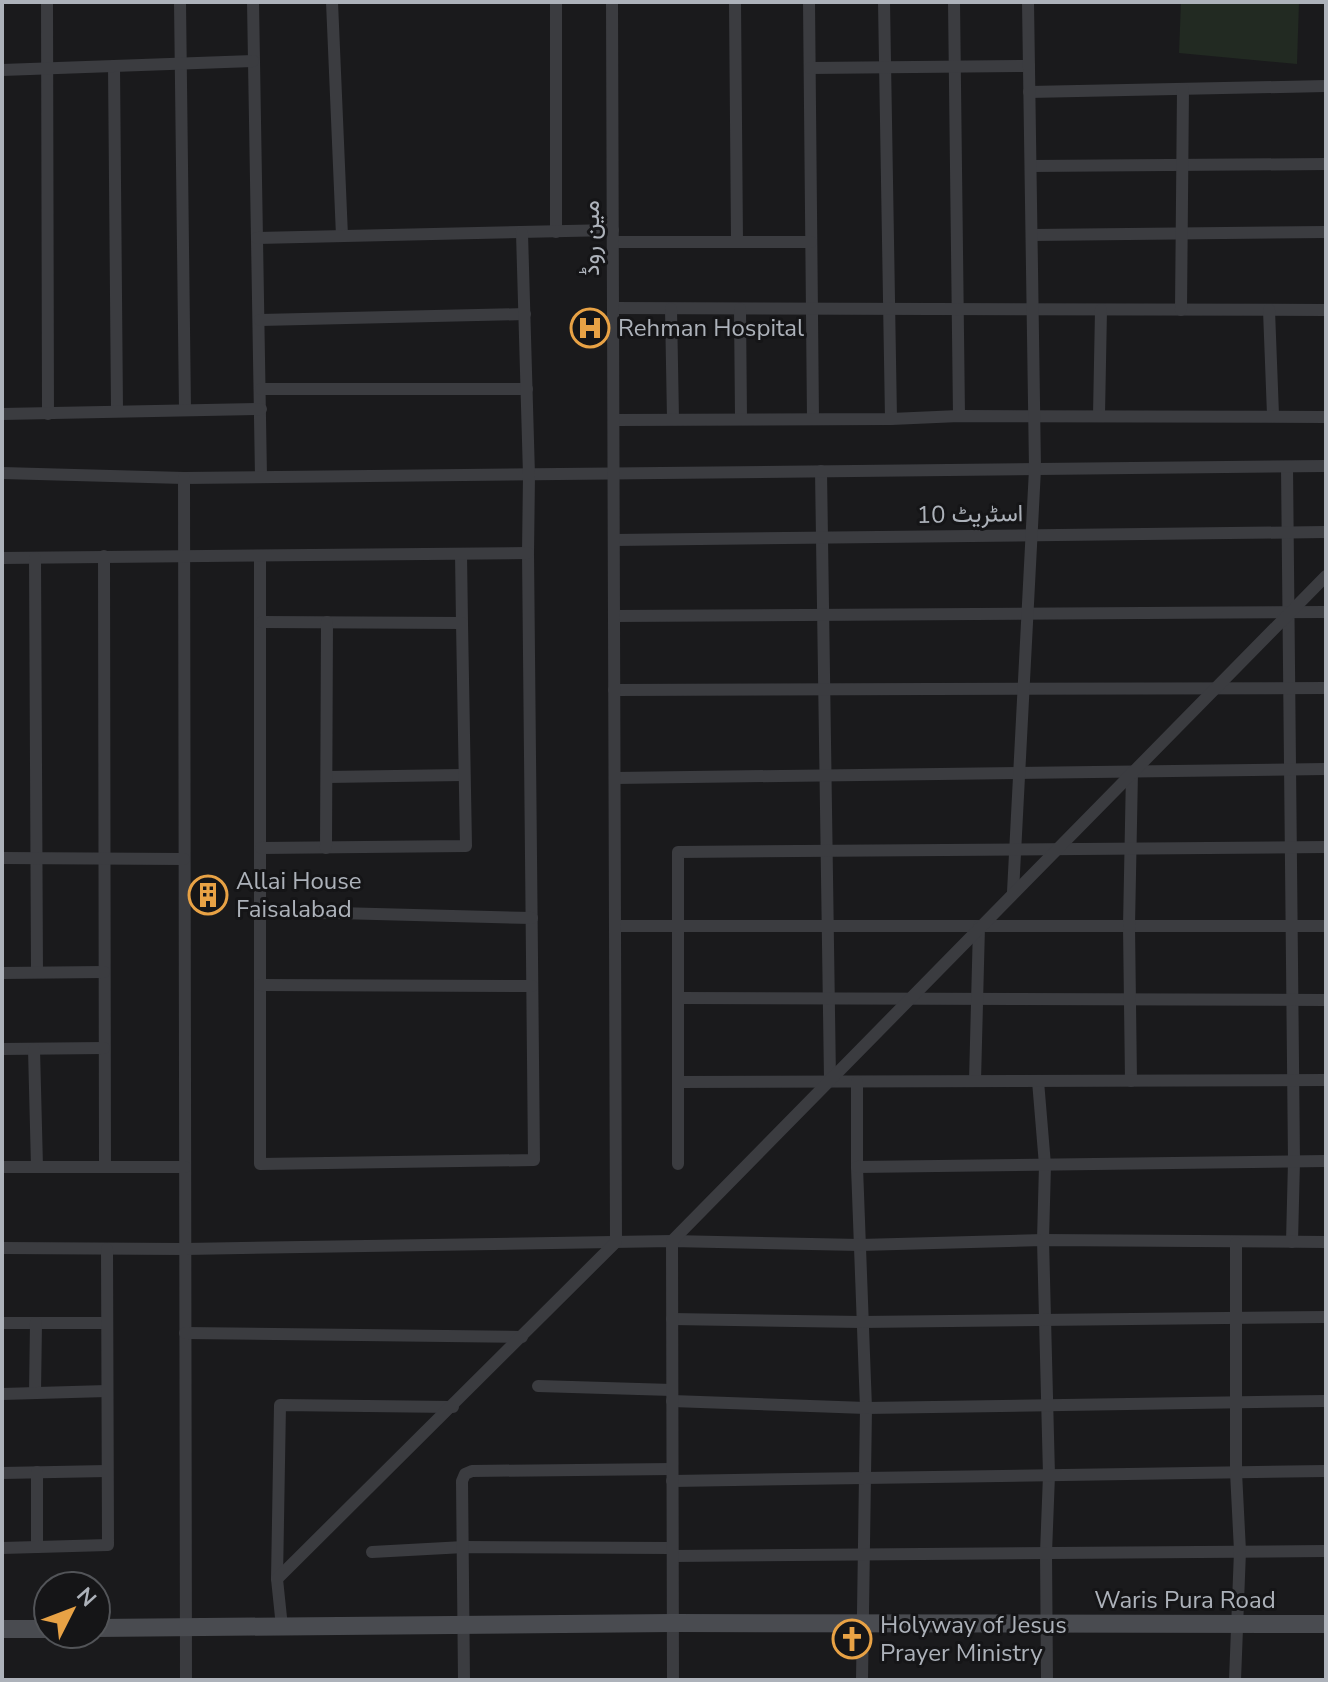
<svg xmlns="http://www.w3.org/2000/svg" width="1328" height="1682" font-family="'Nunito Sans',Vazirmatn,sans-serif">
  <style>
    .green { fill: #222a22 }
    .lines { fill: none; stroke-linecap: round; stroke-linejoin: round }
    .street { stroke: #3b3c40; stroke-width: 12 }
    .secondary { stroke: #494b50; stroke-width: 18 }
    .labels { text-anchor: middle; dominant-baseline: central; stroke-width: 6; stroke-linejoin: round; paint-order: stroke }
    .street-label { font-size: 24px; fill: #adb2ba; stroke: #151517 }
    .poi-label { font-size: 24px; fill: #adb2ba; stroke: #151517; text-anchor: start }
  </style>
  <rect width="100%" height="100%" fill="#1a1a1c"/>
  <path class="green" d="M 1181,2 L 1299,2 L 1297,64 L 1179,53 Z"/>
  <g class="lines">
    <g class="street">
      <path d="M 47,2 L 48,414"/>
      <path d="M 180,2 L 185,410"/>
      <path d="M 253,2 L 261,477"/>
      <path d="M 332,2 L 342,236"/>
      <path d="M 556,2 L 556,232"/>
      <path d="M 735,2 L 737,242"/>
      <path d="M 809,2 L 813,419"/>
      <path d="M 884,2 L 891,419"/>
      <path d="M 954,2 L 959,416"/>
      <path d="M 114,66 L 117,410"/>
      <path d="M 810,68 L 1029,66"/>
      <path d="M 2,70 L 253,61"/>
      <path d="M 1029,92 L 1326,86"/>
      <path d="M 1031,166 L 1326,164"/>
      <path d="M 1032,235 L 1326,232"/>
      <path d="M 257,238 L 613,230"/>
      <path d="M 613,242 L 811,242"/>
      <path d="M 613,308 L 1326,310"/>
      <path d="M 671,309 L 673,419"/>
      <path d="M 740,309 L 741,418"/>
      <path d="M 1181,310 L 1183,89"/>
      <path d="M 1269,310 L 1273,415"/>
      <path d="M 260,320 L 525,314"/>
      <path d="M 261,389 L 527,389"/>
      <path d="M 2,414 L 261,409"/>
      <path d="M 1099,415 L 1101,310"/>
      <path d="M 614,420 L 891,419 L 959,416 L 1326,417"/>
      <path d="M 1287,467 L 1294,1161 L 1292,1242"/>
      <path d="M 821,471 L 830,1079"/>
      <path d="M 2,473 L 184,478 L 1326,466"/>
      <path d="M 184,478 L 186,1680"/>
      <path d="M 614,540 L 1326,532"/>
      <path d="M 461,554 L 462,623"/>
      <path d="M 104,556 L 105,1167"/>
      <path d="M 260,557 L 260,1164 L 534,1160 L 528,553 L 529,475 L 522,233"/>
      <path d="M 2,558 L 528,553"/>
      <path d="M 35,558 L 37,972"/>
      <path d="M 614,616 L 1326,612"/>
      <path d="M 614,690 L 1326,688"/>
      <path d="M 327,777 L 463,775"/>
      <path d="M 615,778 L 1326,769"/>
      <path d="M 261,848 L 466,846 L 462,623 L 262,622"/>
      <path d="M 326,848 L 327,622"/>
      <path d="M 2,858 L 184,859"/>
      <path d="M 1013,892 L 1035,469 L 1028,2"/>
      <path d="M 261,911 L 532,918"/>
      <path d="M 615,926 L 1326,926"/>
      <path d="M 2,973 L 104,972"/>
      <path d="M 260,985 L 532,986"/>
      <path d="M 679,998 L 1326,1000"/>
      <path d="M 2,1049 L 104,1048"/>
      <path d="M 34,1049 L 37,1167"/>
      <path d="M 975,1081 L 979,926"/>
      <path d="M 1038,1081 L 1045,1165 L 1043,1240 L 1049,1475 L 1046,1553 L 1047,1680"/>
      <path d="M 1131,1081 L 1129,926 L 1132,772"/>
      <path d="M 678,1082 L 1326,1080"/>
      <path d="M 857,1082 L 857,1167 L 866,1408 L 862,1680"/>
      <path d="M 678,1164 L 678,852 L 1326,847"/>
      <path d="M 2,1167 L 185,1167"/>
      <path d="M 857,1167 L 1326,1161"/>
      <path d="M 2,1248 L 185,1249 L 672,1241 L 860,1245 L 1043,1240 L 1326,1242"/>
      <path d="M 672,1319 L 861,1322 L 1326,1317"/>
      <path d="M 2,1323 L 107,1323"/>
      <path d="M 185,1333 L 522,1337"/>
      <path d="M 538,1386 L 672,1390"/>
      <path d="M 35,1393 L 36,1323"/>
      <path d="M 2,1394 L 107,1391"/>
      <path d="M 672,1401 L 866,1408 L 1326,1401"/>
      <path d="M 2,1473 L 107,1471"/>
      <path d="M 672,1481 L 1326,1471"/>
      <path d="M 37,1547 L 37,1472"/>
      <path d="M 2,1548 L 108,1545 L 107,1249"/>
      <path d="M 372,1552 L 464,1547 L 672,1548"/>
      <path d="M 673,1556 L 1326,1551"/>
      <path d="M 277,1579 L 280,1405 L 453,1407"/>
      <path d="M 282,1627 L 277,1579 L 616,1242 L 612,2"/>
      <path d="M 464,1680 L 462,1481 L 465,1474 L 472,1471 L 672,1469"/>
      <path d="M 673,1680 L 672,1241 L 1326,576"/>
      <path d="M 1235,1680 L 1240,1551 L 1236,1472 L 1236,1243"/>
    </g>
    <g class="secondary">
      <path d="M 96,1628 L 673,1623 L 1326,1624"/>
      <path d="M 2,1629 L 48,1629"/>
    </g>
  </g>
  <defs>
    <g id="hospital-ring" transform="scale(2)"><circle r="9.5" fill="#151517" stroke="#e8a245" stroke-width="1.5"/><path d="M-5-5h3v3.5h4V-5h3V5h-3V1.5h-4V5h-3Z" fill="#e8a245"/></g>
    <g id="building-ring" transform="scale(2)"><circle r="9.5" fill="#151517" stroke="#e8a245" stroke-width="1.5"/><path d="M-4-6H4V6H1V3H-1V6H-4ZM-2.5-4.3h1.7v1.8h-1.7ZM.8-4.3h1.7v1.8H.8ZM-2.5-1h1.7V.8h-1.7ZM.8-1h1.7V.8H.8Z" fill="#e8a245"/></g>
    <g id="church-ring" transform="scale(2)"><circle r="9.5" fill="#151517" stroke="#e8a245" stroke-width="1.5"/><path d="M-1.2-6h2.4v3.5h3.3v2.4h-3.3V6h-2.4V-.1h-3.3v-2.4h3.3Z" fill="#e8a245"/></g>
  </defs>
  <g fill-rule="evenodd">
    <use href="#hospital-ring" x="590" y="328"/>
    <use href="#building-ring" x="208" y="895"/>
    <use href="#church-ring" x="852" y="1639"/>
  </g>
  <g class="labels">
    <g class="street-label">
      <text transform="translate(591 238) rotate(-90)">مین روڈ</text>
      <text transform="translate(970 514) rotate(-1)">اسٹریٹ 10</text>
      <text x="1185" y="1600">Waris Pura Road</text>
    </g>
    <g class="poi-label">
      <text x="618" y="328">Rehman Hospital</text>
      <text x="236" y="881">Allai House<tspan x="236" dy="28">Faisalabad</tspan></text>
      <text x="880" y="1625">Holyway of Jesus<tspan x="880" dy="28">Prayer Ministry</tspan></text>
    </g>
  </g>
  <rect width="1328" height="1682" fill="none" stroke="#adb2ba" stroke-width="8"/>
  <g transform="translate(72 1610) rotate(48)"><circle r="38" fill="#151517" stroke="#525458" stroke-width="2"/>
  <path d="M0-6L14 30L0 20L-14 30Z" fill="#e8a245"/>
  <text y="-12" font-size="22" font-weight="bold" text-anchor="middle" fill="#adb2ba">N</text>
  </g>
</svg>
